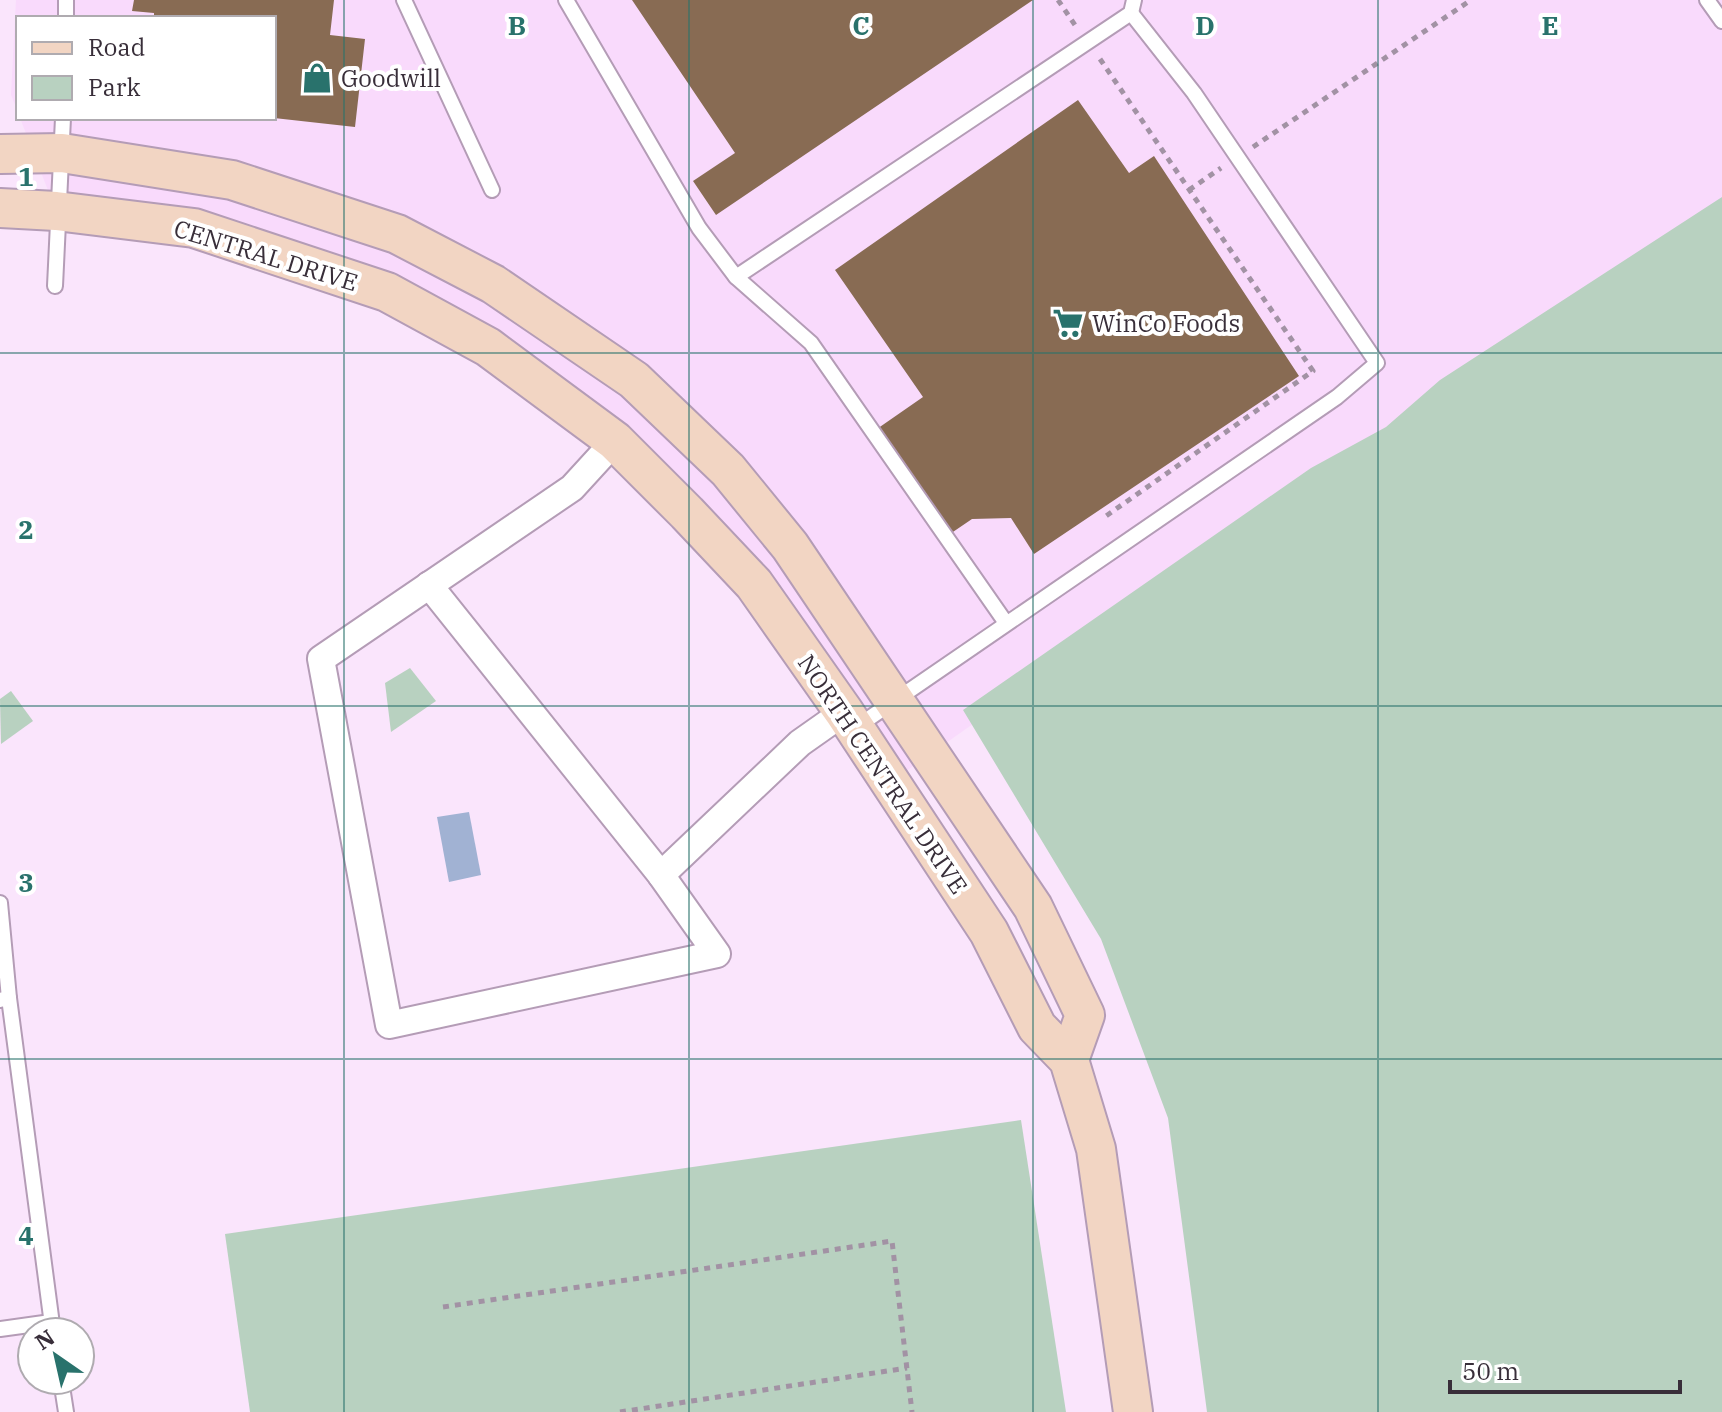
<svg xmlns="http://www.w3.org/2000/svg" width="1722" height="1412" font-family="'IBM Plex Serif',serif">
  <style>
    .built { fill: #f9dafc }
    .green { fill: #b8d1c0 }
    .water { fill: #a1b2d3 }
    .building { fill: #886b53 }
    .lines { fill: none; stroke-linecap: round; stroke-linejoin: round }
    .lane-casing { stroke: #b49cb6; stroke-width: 18 }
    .street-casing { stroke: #b49cb6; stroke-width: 30 }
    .secondary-casing { stroke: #b49cb6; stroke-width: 42 }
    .path { stroke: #a292a4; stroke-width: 5; stroke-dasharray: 6 6; stroke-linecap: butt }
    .lane { stroke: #fff; stroke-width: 14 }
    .street { stroke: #fff; stroke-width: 26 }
    .secondary { stroke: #f2d5c3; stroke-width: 38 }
    .grid { fill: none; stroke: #29726c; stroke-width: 2; stroke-opacity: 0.55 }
    .labels { text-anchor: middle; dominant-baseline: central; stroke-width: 8; stroke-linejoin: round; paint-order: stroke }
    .poi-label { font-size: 24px; fill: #382e39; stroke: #fff; text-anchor: start }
    .street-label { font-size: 24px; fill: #382e39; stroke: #fff }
    .grid-label { font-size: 26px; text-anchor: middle; font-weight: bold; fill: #29726c; stroke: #fff; stroke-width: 8; stroke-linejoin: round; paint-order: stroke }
  </style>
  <rect width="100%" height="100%" fill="#fae5fc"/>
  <path class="built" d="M 16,0 L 1722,0 L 1722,197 L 892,781 L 687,513 L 387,292 L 56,211 L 20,118 L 274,118 L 274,18 L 18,18 L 18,112 L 11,95 Z"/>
  <g class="green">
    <path d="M 1722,197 L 1722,1412 L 1207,1412 L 1168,1118 L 1101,939 L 963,710 L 1311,468 L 1386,427 L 1440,380 Z"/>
    <path d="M 410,668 L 436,701 L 391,732 L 385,683 Z"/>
    <path d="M 11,691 L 33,721 L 1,744 L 0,699 Z"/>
    <path d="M 1021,1120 L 1066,1412 L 250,1412 L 225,1234 Z"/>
  </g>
  <path class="water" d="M 469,812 L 481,875 L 449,882 L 437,817 Z"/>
  <g class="building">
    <path d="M 134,0 L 334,0 L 330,35 L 365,39 L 355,127 L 274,118 L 274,18 L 154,18 L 154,13 L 132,11 Z"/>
    <path d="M 632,0 L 1033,0 L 716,215 L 693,181 L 735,153 Z"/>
    <path d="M 1078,100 L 1129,173 L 1154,156 L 1299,376 L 1034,554 L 1011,518 L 972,519 L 947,536 L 874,431 L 923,397 L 835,270 Z"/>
  </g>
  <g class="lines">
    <g class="lane-casing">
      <g id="lane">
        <path d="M 404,0 L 492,190"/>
        <path d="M 566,0 L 699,228 L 736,277 L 1131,13 L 1134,0"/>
        <path d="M 1707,0 L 1722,21"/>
        <path d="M 66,18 L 66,0"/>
        <path d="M 736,277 L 811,343 L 1006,623"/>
        <path d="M 55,286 L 63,118"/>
        <path d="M 855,728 L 1337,397 L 1377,363 L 1194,93 L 1131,13"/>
        <path d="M 0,903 L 9,998"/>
        <path d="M 0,1000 L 9,998 L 53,1332"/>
        <path d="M 0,1329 L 51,1322"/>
        <path d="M 61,1380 L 66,1412"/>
      </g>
    </g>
    <g class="street-casing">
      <g id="street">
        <path d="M 615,441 L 572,488 L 321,659 L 389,1025 L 717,954 L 661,875 L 800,743 L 844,712"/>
        <path d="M 429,585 L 661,875"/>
      </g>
    </g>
    <g class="secondary-casing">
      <g id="secondary">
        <path d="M 0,154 L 62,153 L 232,180 L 397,234 L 493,284 L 634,380 L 728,470 L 790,546 L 1033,907 L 1085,1015 L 1069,1060"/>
        <path d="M 0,208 L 56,211 L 194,228 L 387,292 L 488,347 L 615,441 L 687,513 L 754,584 L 844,712 L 989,932 L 1037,1027 L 1069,1060 L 1096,1149 L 1133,1412"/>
      </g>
    </g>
    <g class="path">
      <path d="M 1058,0 L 1075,25"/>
      <path d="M 1100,59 L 1313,371 L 1106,516"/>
      <path d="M 1253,147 L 1471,0"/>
      <path d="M 1189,190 L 1221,168"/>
      <path d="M 443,1307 L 892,1241 L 912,1412"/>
      <path d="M 620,1412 L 907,1368"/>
    </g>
    <use href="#lane" class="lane"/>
    <use href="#street" class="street"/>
    <use href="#secondary" class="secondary"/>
  </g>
  <path class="grid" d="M 344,0 L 344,1412M 689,0 L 689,1412M 1033,0 L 1033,1412M 1378,0 L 1378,1412M 0,353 L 1722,353M 0,706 L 1722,706M 0,1059 L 1722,1059"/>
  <defs>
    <g id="shop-bare" transform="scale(2.4)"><path d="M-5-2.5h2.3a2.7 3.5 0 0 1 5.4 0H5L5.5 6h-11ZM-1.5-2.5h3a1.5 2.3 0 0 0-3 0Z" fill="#29726c" stroke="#fff" stroke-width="2.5" paint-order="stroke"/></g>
    <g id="supermarket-bare" transform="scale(2.4)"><path d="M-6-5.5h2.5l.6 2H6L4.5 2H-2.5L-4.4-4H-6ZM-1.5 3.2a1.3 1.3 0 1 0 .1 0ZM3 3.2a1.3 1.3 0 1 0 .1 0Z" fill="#29726c" stroke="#fff" stroke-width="2.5" paint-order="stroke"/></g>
  </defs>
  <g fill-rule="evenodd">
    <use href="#shop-bare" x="317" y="78"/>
    <use href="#supermarket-bare" x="1068" y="323"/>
  </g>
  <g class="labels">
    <g class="poi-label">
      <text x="341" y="78">Goodwill</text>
      <text x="1092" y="323">WinCo Foods</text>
    </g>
    <g class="street-label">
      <text transform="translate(266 255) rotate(17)">CENTRAL DRIVE</text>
      <text transform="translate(883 774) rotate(56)">NORTH CENTRAL DRIVE</text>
    </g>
  </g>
  <g class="grid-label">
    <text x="517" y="35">B</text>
    <text x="861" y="35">C</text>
    <text x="1205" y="35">D</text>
    <text x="1550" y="35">E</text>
    <text x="26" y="186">1</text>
    <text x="26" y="539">2</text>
    <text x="26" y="892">3</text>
    <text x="26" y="1245">4</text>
  </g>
  <rect x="16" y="16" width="260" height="104" fill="#ffffff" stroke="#afabb0" stroke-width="2"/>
  <rect x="32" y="42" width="40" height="12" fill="#f2d5c3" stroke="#afabb0" stroke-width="2"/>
  <text x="88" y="56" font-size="24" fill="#382e39">Road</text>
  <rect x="32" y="76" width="40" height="24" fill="#b8d1c0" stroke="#afabb0" stroke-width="2"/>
  <text x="88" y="96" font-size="24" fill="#382e39">Park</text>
  <g transform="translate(56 1356) rotate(326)"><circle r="38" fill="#ffffff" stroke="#afabb0" stroke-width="2"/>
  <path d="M0-6L14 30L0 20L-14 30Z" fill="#29726c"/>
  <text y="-12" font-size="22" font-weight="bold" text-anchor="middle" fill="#382e39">N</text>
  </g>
  <path d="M1450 1380v12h230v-12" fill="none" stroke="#382e39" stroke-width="4"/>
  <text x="1462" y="1380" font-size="24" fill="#382e39" stroke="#ffffff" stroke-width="6" paint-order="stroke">50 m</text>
</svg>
